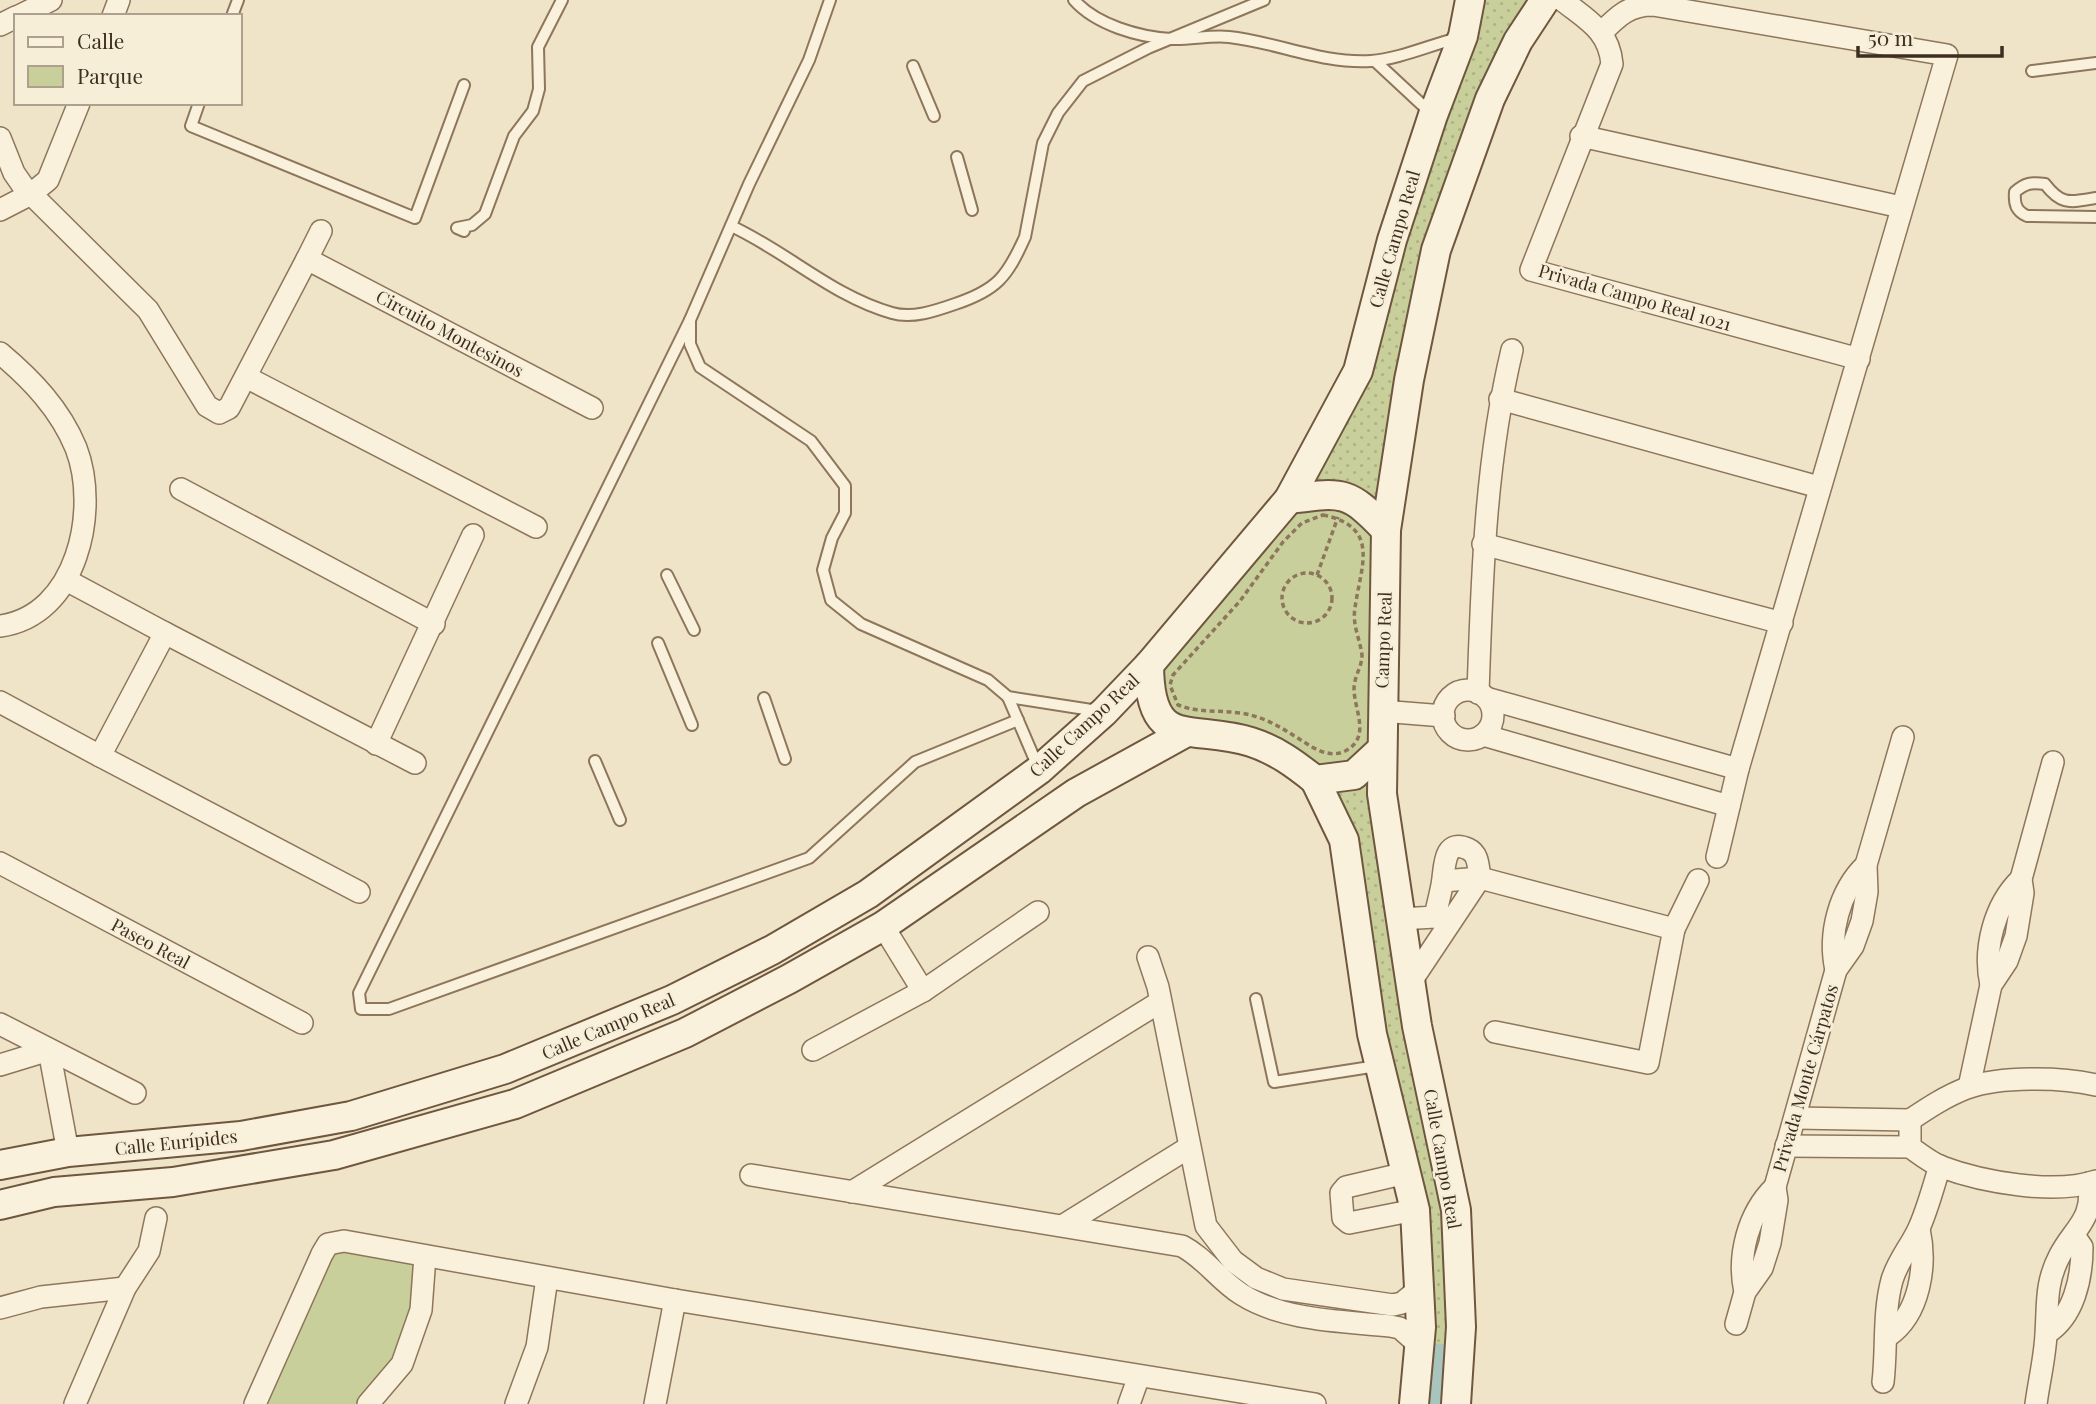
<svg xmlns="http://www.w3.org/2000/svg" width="2096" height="1404" font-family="'Playfair Display',serif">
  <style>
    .grass { fill: url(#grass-dots) }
    .park { fill: #c9cf9b }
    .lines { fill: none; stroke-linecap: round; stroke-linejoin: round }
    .canal { stroke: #a9c4bc; stroke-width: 19 }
    .lane-casing { stroke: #8d765c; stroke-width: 14 }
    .street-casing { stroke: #8d765c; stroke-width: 24 }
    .secondary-casing { stroke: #6f573f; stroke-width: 32 }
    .path { stroke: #8d765c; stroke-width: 3.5; stroke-dasharray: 5 3.5; stroke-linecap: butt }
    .lane { stroke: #faf1dc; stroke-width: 10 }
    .street { stroke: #faf1dc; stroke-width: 21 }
    .secondary { stroke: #faf1dc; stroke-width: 28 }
    .labels { text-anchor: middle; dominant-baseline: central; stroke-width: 5; stroke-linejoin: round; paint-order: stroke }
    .street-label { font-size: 18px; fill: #3d2e20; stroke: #f7eed8 }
  </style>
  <defs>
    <pattern id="grass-dots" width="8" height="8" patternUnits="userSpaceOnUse" patternTransform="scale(1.75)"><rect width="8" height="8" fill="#c9cf9b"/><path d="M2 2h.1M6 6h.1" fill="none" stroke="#aeb285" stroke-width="1.8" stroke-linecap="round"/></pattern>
  </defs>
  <rect width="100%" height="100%" fill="#f0e4c8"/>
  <g class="grass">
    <path d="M 1470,0 L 1545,0 L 1436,250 L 1386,530 L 1289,499 L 1358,371 Z"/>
    <path d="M 1381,750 L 1456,1210 L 1456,1404 L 1414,1404 L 1421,1327 L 1344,840 L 1315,780 Z"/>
  </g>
  <g class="park">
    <path d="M 1328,494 L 1386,530 L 1381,750 L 1343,776 L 1282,755 L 1183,734 L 1149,665 L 1289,499 Z"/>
    <path d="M 328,1244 L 425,1256 L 421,1310 L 368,1404 L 255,1404 Z"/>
  </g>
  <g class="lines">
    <path class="canal" d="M 1434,1404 L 1439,1353"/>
    <g class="lane-casing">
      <g id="lane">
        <path d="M 830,0 L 809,60 L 749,184 L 690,320 L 690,344 L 700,367 L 811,441 L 845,486 L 845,513 L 832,538 L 823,570 L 831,600 L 861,624 L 988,680 L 1008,697 L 1098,711"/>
        <path d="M 1074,0 C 1096,25 1139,37 1171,39 C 1190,40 1210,35 1229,37 C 1277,42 1321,64 1371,61 C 1399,59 1430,45 1458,38"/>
        <path d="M 232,16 L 238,0"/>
        <path d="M 1375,61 L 1432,114"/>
        <path d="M 913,66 L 934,116"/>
        <path d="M 2032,71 L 2096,63"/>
        <path d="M 199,103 L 191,126 L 415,218 L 464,85"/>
        <path d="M 957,157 L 972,210"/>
        <path d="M 2096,198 C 2070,202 2062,206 2045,184 C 2032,182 2025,183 2015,192 C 2014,204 2016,211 2027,216 L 2096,217"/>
        <path d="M 731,226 C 786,251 832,296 892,313 C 912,319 935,311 955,304 C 997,290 1007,277 1025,237 L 1043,143 L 1058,113 L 1083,81 L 1148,48 L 1264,0"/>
        <path d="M 464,231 L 457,228 L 472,225 L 485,214 L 514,136 L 533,111 L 539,89 L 538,47 L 562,0"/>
        <path d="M 690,320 L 359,993 L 361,1009 L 389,1009 L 809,858 L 915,762 L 1018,720"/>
        <path d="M 667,575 L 694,630"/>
        <path d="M 658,643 L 692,725"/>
        <path d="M 1008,697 L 1038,767"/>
        <path d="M 764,698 L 785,759"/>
        <path d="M 595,761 L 620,820"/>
        <path d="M 1256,999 L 1274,1082 L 1377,1066"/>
      </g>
    </g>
    <g class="street-casing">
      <g id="street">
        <path d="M 1562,0 C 1587,20 1609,30 1612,64 L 1531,270 L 1859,359"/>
        <path d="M 19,16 L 51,0"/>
        <path d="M 113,16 L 119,0"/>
        <path d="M 0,25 L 16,17"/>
        <path d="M 1602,32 C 1618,16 1629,5 1653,5 L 1947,55 L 1738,769 L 1717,857"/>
        <path d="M 1581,136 L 1901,207"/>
        <path d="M 0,138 L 14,173 L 23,186 L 148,310 L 207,406 L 219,413 L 229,408 L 307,259 L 592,408"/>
        <path d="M 0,210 L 31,194 L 48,180 L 79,103"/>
        <path d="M 307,259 L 321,231"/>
        <path d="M 0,353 C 32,380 60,409 76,448 C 100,510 77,616 0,626"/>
        <path d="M 246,377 L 536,527"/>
        <path d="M 1500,399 L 1819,487"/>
        <path d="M 181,489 L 434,624"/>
        <path d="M 1483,544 L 1782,623"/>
        <path d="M 68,581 L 165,633"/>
        <circle cx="1468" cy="715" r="25"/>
        <path d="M 1478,693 C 1482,578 1485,463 1512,350"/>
        <path d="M 1486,698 L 1738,769"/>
        <path d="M 0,702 L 100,756"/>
        <path d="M 1381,711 L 1444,716"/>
        <path d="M 1483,735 L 1729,806"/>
        <path d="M 376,744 L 473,535"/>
        <path d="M 0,863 L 302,1023"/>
        <path d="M 1443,881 L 1480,878 L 1674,929 L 1648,1063 L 1495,1032"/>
        <path d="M 359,892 L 100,756 L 165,633 L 415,763"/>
        <path d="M 1400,919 L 1435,917 C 1437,906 1440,896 1442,885 C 1445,871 1442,837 1468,849 C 1479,854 1478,867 1480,878 L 1410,983"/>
        <path d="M 883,926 L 923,991"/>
        <path d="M 1674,929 L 1698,880"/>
        <path d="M 1148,957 L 1158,987 L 1206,1226 L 1233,1261 L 1256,1278 L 1283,1289 L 1393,1305 L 1402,1303 L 1419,1289"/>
        <path d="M 1836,970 C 1828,934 1839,891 1866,865"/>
        <path d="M 1991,985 C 1983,949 1994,905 2021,879"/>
        <path d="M 0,1024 L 135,1093"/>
        <path d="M 49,1050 L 68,1152"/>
        <path d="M 813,1050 L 923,991 L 1038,912"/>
        <path d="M 0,1065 L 49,1050"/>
        <path d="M 2096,1085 C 2062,1077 2000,1076 1967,1088 C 1946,1096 1928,1108 1910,1120 L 1910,1147 C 1920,1154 1931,1163 1942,1167 C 1982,1182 2055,1195 2096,1181"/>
        <path d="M 1969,1087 L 1991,985 L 2007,961 L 2016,936 L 2023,893 L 2021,879 L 2053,762"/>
        <path d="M 1795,1118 L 1910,1120"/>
        <path d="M 1786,1146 L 1910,1147"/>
        <path d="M 1406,1173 L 1346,1187 L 1341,1193 L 1343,1218 L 1349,1223 L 1415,1210"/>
        <path d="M 751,1175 L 1182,1246 C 1205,1258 1219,1280 1241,1294 C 1283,1321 1342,1321 1390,1326 L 1400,1328 L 1419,1345"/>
        <path d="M 852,1192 L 1160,1002"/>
        <path d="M 1064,1225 L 1188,1148"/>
        <path d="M 1745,1292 C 1737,1256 1748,1213 1775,1187"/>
        <path d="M 0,1308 L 41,1297 L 125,1288"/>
        <path d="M 1736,1324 L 1745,1292 L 1762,1268 L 1770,1243 L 1777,1200 L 1775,1187 L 1836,970 L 1853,946 L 1862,921 L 1867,892 L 1866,865 L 1903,737"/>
        <path d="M 2047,1333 C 2074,1316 2082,1278 2082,1247 L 2075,1237"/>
        <path d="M 1888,1336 C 1920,1314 1927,1265 1919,1229"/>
        <path d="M 1883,1382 C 1887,1349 1883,1313 1892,1280 C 1898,1260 1911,1246 1919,1228 C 1928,1208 1933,1187 1940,1166"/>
        <path d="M 75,1404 L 125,1288 L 149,1251 L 156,1218"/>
        <path d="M 255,1404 L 322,1254 L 328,1244 L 344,1241 L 675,1300 L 1315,1404"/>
        <path d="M 368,1404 L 402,1364 L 421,1310 L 425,1256"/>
        <path d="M 516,1404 L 537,1347 L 547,1278"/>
        <path d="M 655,1404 L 675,1300"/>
        <path d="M 1129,1404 L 1139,1376"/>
        <path d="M 2036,1404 C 2039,1381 2045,1357 2046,1334 C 2048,1305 2045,1283 2060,1255 C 2074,1228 2094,1220 2089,1183"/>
      </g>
    </g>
    <g class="secondary-casing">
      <g id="secondary">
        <path d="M 1289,499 C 1343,492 1348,490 1386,530"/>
        <path d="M 1149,665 C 1150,753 1191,723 1251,742 C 1276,750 1295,764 1315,780 L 1354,775 L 1381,750"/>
        <path d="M 1315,780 L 1344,840 L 1372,1034 L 1415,1210 L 1421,1327 L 1414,1404"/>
        <path d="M 0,1165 L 68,1152 L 241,1136 L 351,1116 L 505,1069 L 672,1000 L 772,950 L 868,894 L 1039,770 L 1104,712 L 1149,665 L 1289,499 L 1358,371 L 1392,240 L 1433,115 L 1463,36 L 1470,0"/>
        <path d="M 0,1205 L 54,1192 L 173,1182 L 334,1155 L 515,1104 L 685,1033 L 789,979 L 883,926 L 1076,793 L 1183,734"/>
        <path d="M 1456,1404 L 1461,1327 L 1456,1210 L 1417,1026 L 1382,794 L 1386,530 L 1409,380 L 1436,250 L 1490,99 L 1518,41 L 1545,0"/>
      </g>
    </g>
    <g class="path">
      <path d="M 1323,515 C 1382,527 1360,568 1355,608 C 1352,625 1360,639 1362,655 C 1362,665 1357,672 1355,681 C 1349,703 1374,734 1347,750 C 1336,757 1323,753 1312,747 C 1289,733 1269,717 1240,713 C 1218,710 1199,713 1178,705 L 1170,685 L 1173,675 L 1240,601 L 1283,542 L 1302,523 Z"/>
      <circle cx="1307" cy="598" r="25"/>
      <path d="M 1317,575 L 1338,517"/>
    </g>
    <use href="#lane" class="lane"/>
    <use href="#street" class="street"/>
    <use href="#secondary" class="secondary"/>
  </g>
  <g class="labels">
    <g class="street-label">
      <text transform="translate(1394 239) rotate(-74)">Calle Campo Real</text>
      <text transform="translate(1635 297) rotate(16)">Privada Campo Real 1021</text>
      <text transform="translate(450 333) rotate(28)">Circuito Montesinos</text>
      <text transform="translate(1383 640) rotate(-88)">Campo Real</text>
      <text transform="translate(1084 725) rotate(-43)">Calle Campo Real</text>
      <text transform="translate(151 943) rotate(28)">Paseo Real</text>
      <text transform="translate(608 1026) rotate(-23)">Calle Campo Real</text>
      <text transform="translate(1805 1078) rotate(-74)">Privada Monte Cárpatos</text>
      <text transform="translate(176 1142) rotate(-6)">Calle Eurípides</text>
      <text transform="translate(1443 1159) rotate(80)">Calle Campo Real</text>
    </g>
  </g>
  <rect x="14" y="14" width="228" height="91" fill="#f7eed8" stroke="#ada18e" stroke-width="2"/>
  <rect x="28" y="37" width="35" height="10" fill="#faf1dc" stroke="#ada18e" stroke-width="2"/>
  <text x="77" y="49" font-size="21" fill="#3d2e20">Calle</text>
  <rect x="28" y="66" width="35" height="21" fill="#c9cf9b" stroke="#ada18e" stroke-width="2"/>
  <text x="77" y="84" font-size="21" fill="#3d2e20">Parque</text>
  <path d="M1858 46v10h144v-10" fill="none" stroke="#3d2e20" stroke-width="3.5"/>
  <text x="1868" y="46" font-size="21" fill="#3d2e20" stroke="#f7eed8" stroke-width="5" paint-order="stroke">50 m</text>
</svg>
